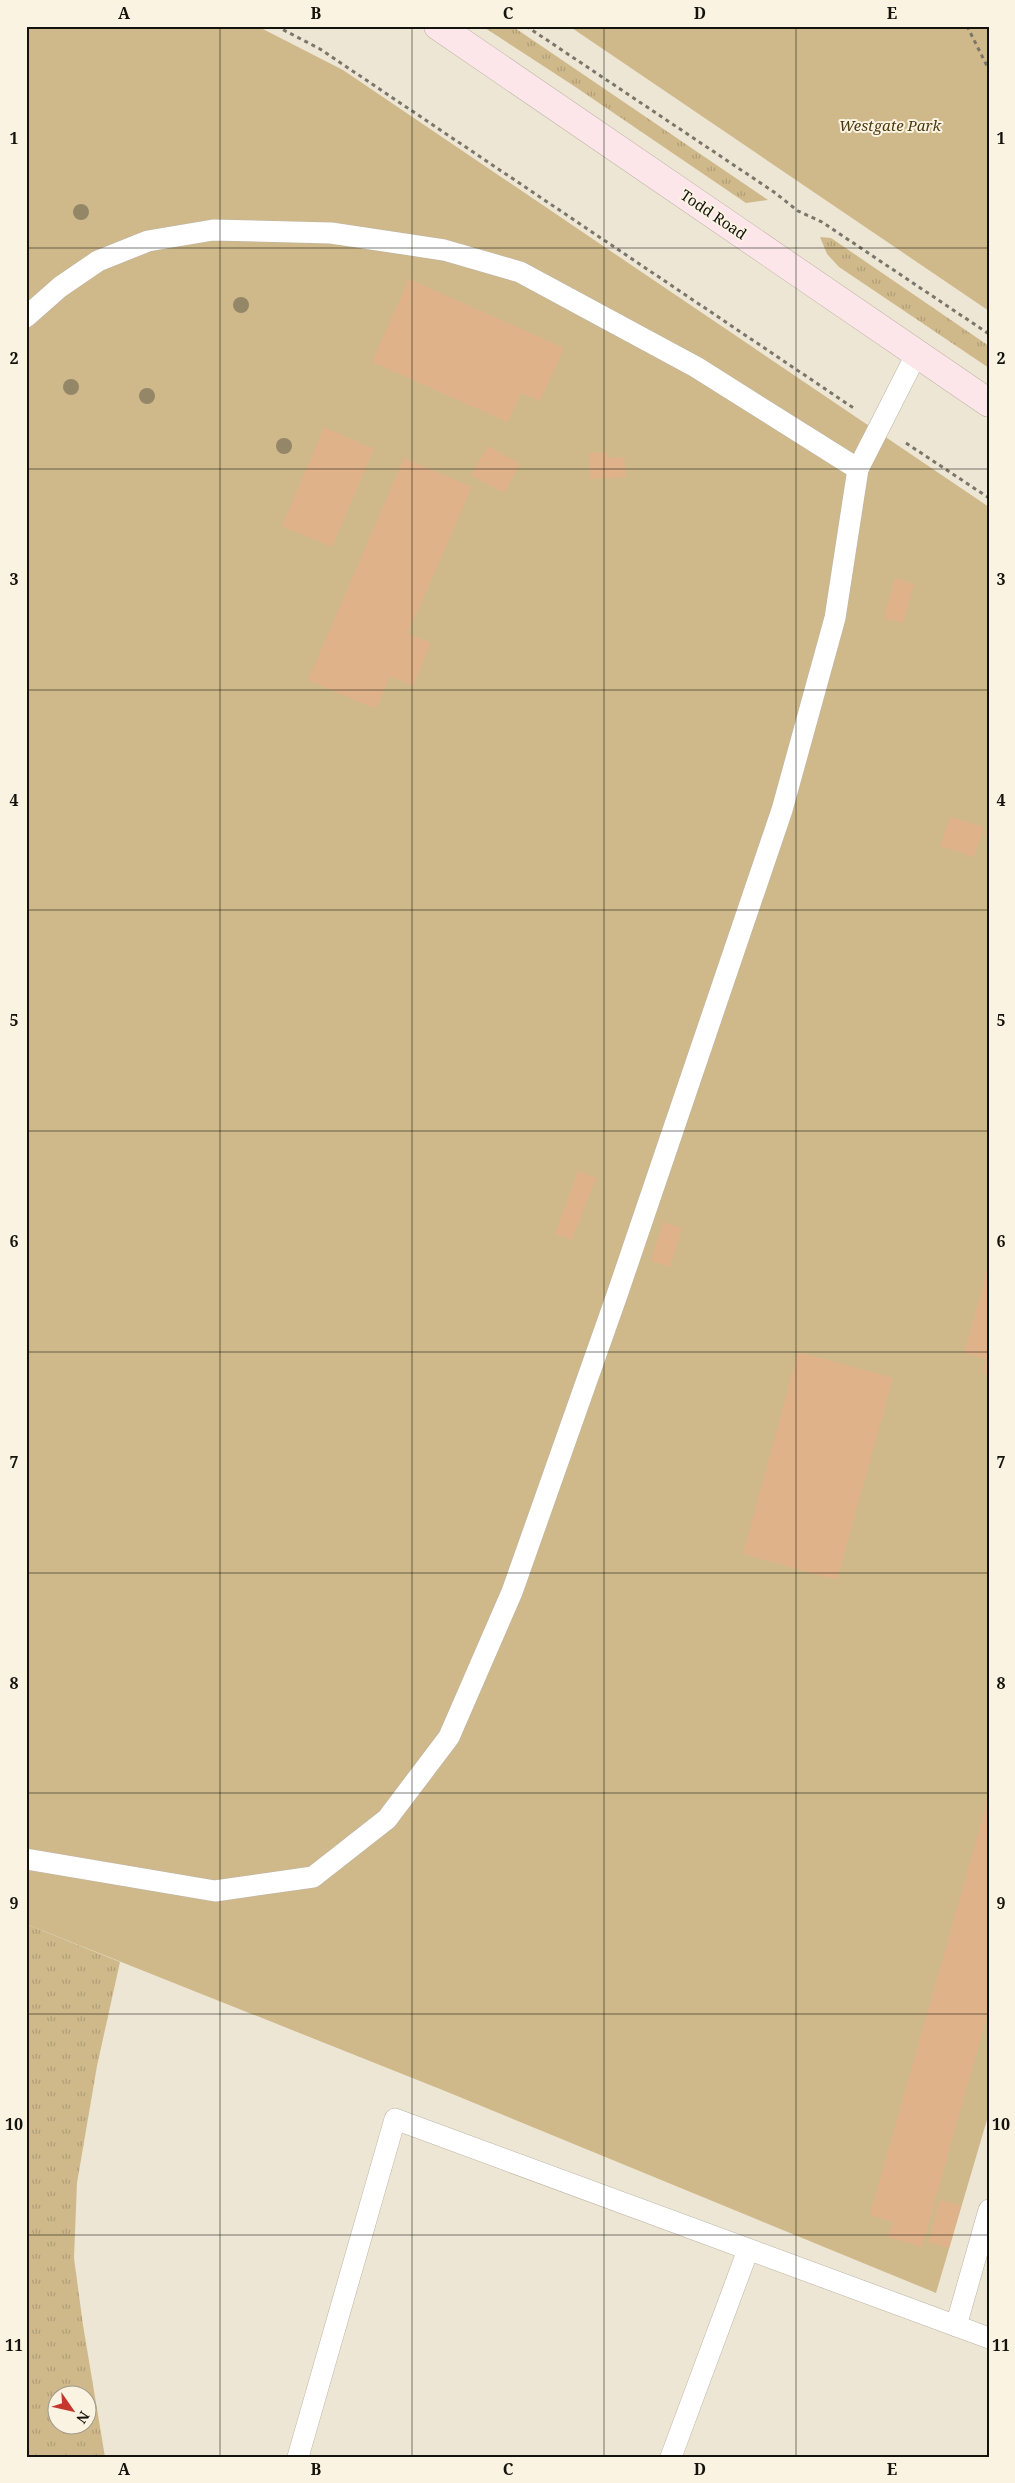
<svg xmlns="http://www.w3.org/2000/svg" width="1015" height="2483" font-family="'Noto Serif',serif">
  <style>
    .grass { fill: url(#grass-tufts); fill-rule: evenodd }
    .park { fill: #cfb98b }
    .building { fill: #e0b28a }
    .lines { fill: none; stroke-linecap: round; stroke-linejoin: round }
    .lane-casing { stroke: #bcb4a4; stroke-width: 22 }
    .secondary-casing { stroke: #bcb4a4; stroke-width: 29 }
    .path { stroke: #7b766a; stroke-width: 3; stroke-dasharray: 4 4; stroke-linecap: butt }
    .lane { stroke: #fff; stroke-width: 21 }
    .secondary { stroke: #fde6e9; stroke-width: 28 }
    .tree { fill: #948767 }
    .grid { fill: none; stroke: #14120c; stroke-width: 1; stroke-opacity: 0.55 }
    .labels { text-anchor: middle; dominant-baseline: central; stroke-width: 4; stroke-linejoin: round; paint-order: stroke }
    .park-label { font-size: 15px; font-style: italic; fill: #4b390e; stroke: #fbf3e2 }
    .street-label { font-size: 15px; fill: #14120c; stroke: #fbf3e2 }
    .neatline { fill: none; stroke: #14120c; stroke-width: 2 }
    .grid-label { font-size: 16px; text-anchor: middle; font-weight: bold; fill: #14120c }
  </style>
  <defs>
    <pattern id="grass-tufts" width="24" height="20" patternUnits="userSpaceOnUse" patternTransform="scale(1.25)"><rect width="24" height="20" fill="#cfb98b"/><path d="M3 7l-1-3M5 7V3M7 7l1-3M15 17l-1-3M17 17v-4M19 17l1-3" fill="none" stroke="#b19e77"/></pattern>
  </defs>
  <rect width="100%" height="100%" fill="#eee6d4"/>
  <g class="grass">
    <path d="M 482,26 L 512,26 L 768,200 L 746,203 L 574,86 Z"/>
    <path d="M 820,237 L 831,238 L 989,346 L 989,368 L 839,267 L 827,254 Z"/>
    <path d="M 26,1924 L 120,1962 L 97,2066 L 77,2183 L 74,2258 L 83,2325 L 105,2457 L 26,2457 ZM 58,2396 L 88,2396 L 88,2426 L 58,2426 Z"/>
  </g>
  <g class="park">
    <path d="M 26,26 L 257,26 L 343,70 L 989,507 L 989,2113 L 936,2293 L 445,2091 L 26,1924 Z"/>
    <path d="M 569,26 L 989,26 L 989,311 Z"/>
  </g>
  <g class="building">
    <path d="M 409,279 L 564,348 L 540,401 L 521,393 L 508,422 L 372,362 Z"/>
    <path d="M 324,427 L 374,449 L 332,547 L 282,526 Z"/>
    <path d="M 488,446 L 520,464 L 504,493 L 471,475 Z"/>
    <path d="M 607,452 L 607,458 L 624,457 L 626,477 L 590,479 L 589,453 Z"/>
    <path d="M 404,458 L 472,487 L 408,633 L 431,643 L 413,686 L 390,676 L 376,709 L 308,680 Z"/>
    <path d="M 895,578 L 914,584 L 903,623 L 884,618 Z"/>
    <path d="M 950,817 L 984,827 L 974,857 L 940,846 Z"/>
    <path d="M 578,1171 L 596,1178 L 572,1240 L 555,1234 Z"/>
    <path d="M 663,1222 L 682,1228 L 670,1267 L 651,1261 Z"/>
    <path d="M 988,1268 L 989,1268 L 989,1375 L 982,1373 L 986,1359 L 964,1353 Z"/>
    <path d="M 798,1352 L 893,1378 L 837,1580 L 743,1554 Z"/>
    <path d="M 989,1795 L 989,2009 L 922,2247 L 888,2237 L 893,2222 L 870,2215 Z"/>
    <path d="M 940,2200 L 961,2206 L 949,2248 L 928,2242 Z"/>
  </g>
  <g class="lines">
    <g class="lane-casing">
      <g id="lane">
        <path d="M 26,317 L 60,287 L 98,261 L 148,241 L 213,230 L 331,233 L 444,250 L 520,272 L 696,367 L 858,469"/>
        <path d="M 26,1859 L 215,1891 L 313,1877 L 387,1819 L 449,1737 L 512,1592 L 617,1295 L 782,810 L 835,618 L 858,469 L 916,355"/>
        <path d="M 956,2326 L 989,2210"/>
        <path d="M 298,2457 L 395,2119 L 989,2338"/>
        <path d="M 671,2457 L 748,2250"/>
      </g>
    </g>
    <g class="secondary-casing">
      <path id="secondary" d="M 438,26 L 989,403"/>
    </g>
    <g class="path">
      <path d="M 276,26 L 320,49 L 855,409"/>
      <path d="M 526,26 L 774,192 L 798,211 L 822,222 L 989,334"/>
      <path d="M 967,26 L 989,70"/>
      <path d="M 906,443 L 989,498"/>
    </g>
    <use href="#lane" class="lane"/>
    <use href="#secondary" class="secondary"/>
  </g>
  <g class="tree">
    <circle cx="81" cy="212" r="8"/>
    <circle cx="241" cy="305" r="8"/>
    <circle cx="71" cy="387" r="8"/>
    <circle cx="147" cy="396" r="8"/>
    <circle cx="284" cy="446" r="8"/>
  </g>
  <path class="grid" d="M 220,26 L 220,2457M 412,26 L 412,2457M 604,26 L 604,2457M 796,26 L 796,2457M 26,248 L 989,248M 26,469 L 989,469M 26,690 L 989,690M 26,910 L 989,910M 26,1131 L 989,1131M 26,1352 L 989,1352M 26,1573 L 989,1573M 26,1793 L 989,1793M 26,2014 L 989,2014M 26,2235 L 989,2235"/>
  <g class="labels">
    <g class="park-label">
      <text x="890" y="125">Westgate Park</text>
    </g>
    <g class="street-label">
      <text transform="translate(714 214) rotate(34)">Todd Road</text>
    </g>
  </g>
  <rect width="1015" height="2483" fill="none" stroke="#fbf3e2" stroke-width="55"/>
  <g transform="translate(72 2410) rotate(124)"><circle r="24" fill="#fbf3e2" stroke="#9f998c"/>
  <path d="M0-4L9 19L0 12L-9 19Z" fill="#c5382e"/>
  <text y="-8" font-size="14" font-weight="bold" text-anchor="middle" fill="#14120c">N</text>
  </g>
  <rect x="28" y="28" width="960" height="2428" class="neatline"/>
  <g class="grid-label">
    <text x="124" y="19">A</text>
    <text x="316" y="19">B</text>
    <text x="508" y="19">C</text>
    <text x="700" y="19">D</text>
    <text x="892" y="19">E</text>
    <text x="14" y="144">1</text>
    <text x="1001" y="144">1</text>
    <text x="14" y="364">2</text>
    <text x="1001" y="364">2</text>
    <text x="14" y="585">3</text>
    <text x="1001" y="585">3</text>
    <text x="14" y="806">4</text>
    <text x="1001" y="806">4</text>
    <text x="14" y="1026">5</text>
    <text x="1001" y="1026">5</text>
    <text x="14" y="1247">6</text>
    <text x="1001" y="1247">6</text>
    <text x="14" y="1468">7</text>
    <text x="1001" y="1468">7</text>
    <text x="14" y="1689">8</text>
    <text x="1001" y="1689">8</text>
    <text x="14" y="1909">9</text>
    <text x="1001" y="1909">9</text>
    <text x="14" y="2130">10</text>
    <text x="1001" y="2130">10</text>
    <text x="14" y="2351">11</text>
    <text x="1001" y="2351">11</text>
    <text x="124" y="2475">A</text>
    <text x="316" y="2475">B</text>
    <text x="508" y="2475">C</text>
    <text x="700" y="2475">D</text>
    <text x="892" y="2475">E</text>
  </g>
</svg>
